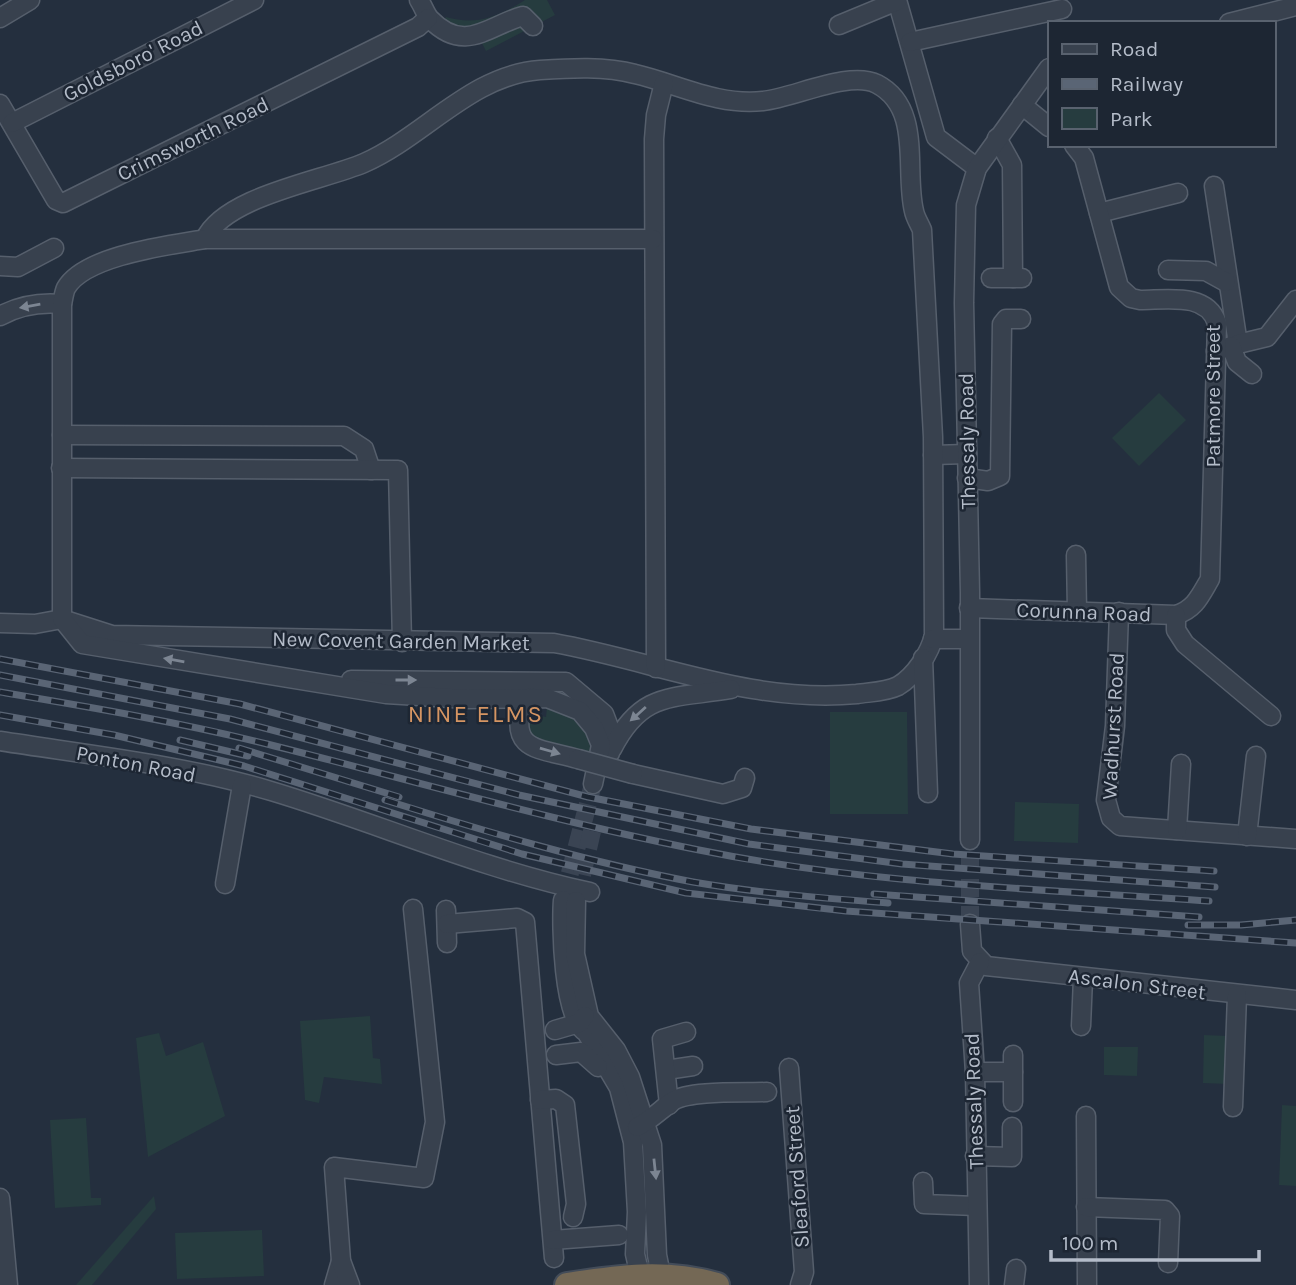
<svg xmlns="http://www.w3.org/2000/svg" width="1296" height="1285" font-family="Karla,sans-serif">
  <style>
    .green { fill: #263c3f }
    .lines { fill: none; stroke-linecap: round; stroke-linejoin: round }
    .minor-tunnel { stroke: #3a4453; stroke-width: 18; stroke-dasharray: 18 9; stroke-linecap: butt }
    .minor-casing { stroke: #565f6c; stroke-width: 21 }
    .highway-casing { stroke: #434c59; stroke-width: 28 }
    .minor { stroke: #38414e; stroke-width: 18 }
    .highway { stroke: #746855; stroke-width: 24 }
    .rail-casing { stroke: #5a6575; stroke-width: 7 }
    .rail { stroke: #1d2633; stroke-width: 4.5; stroke-dasharray: 13; stroke-linecap: butt }
    .minor-bridge-casing { stroke: #565f6c; stroke-width: 21; stroke-linecap: butt }
    .minor-bridge { stroke: #38414e; stroke-width: 18 }
    .oneway { fill: #7c8592 }
    .labels { text-anchor: middle; dominant-baseline: central; stroke-width: 5; stroke-linejoin: round; paint-order: stroke }
    .street-label { font-size: 21px; fill: #b4bcc9; stroke: #1d2633 }
    .quarter-label { font-size: 24px; letter-spacing: 2px; fill: #d59563; stroke: #1d2633 }
  </style>
  <rect width="100%" height="100%" fill="#242f3e"/>
  <g class="green">
    <path d="M 525,0 L 547,0 L 555,15 L 486,51 L 481,41 L 439,33 L 446,17 C 477,26 499,16 525,0 Z"/>
    <path d="M 1159,393 L 1186,420 L 1139,466 L 1112,438 Z"/>
    <path d="M 541,705 L 541,716 L 546,717 L 547,707 C 576,718 588,724 593,754 L 529,738 L 527,711 Z"/>
    <path d="M 830,712 L 907,712 L 908,814 L 830,814 Z"/>
    <path d="M 1015,802 L 1079,804 L 1078,843 L 1014,841 Z"/>
    <path d="M 370,1016 L 373,1058 L 380,1059 L 382,1084 L 324,1077 L 319,1103 L 305,1100 L 300,1021 Z"/>
    <path d="M 159,1033 L 166,1056 L 203,1042 L 225,1116 L 148,1157 L 136,1038 Z"/>
    <path d="M 1204,1035 L 1228,1036 L 1227,1084 L 1203,1083 Z"/>
    <path d="M 1104,1047 L 1138,1047 L 1137,1076 L 1104,1075 Z"/>
    <path d="M 1282,1105 L 1296,1106 L 1296,1186 L 1279,1185 Z"/>
    <path d="M 86,1118 L 91,1198 L 101,1198 L 101,1205 L 55,1208 L 50,1120 Z"/>
    <path d="M 154,1196 L 156,1209 L 92,1285 L 76,1285 Z"/>
    <path d="M 262,1230 L 264,1276 L 177,1279 L 175,1233 Z"/>
  </g>
  <g class="lines">
    <g class="minor-tunnel">
      <path d="M 563,900 L 593,784"/>
      <path d="M 576,901 L 593,827"/>
      <path d="M 970,924 L 970,840"/>
    </g>
    <g class="minor-casing">
      <g id="minor">
        <path d="M 419,0 C 423,6 426,15 430,19 C 465,55 489,25 523,16 L 533,26"/>
        <path d="M 897,0 L 936,137 L 977,168"/>
        <path d="M 0,18 L 30,0"/>
        <path d="M 1229,23 L 1296,6"/>
        <path d="M 839,25 L 897,1"/>
        <path d="M 910,42 L 1062,9"/>
        <path d="M 0,104 L 56,200 L 63,203 L 418,27 L 428,18"/>
        <path d="M 1022,105 L 1049,127"/>
        <path d="M 12,123 L 254,0"/>
        <path d="M 997,138 L 1012,165 L 1013,278"/>
        <path d="M 1214,186 L 1238,344 L 1216,351"/>
        <path d="M 1099,213 L 1178,193"/>
        <path d="M 0,266 L 18,267 L 54,248"/>
        <path d="M 1168,270 L 1206,271 L 1226,282"/>
        <path d="M 991,278 L 1022,278"/>
        <path d="M 0,316 C 20,305 40,302 62,304"/>
        <path d="M 1238,344 L 1267,337 L 1296,300"/>
        <path d="M 1231,346 L 1237,362 L 1252,374"/>
        <path d="M 62,435 L 344,436 L 364,449 L 371,470"/>
        <path d="M 933,455 L 967,454"/>
        <path d="M 61,468 L 398,470 L 402,642"/>
        <path d="M 967,478 L 988,481 L 1000,476 L 1002,324 L 1006,319 L 1021,319"/>
        <path d="M 1076,555 L 1077,611"/>
        <path d="M 969,608 L 1176,615 C 1195,609 1200,596 1210,579 L 1217,323 C 1207,292 1167,300 1140,300 L 1131,298 L 1119,287 L 1084,158 L 1074,145"/>
        <path d="M 1119,612 L 1115,726 L 1106,800 L 1111,818 L 1120,826 L 1296,839"/>
        <path d="M 1176,615 L 1176,630 L 1185,644 L 1271,716"/>
        <path d="M 62,619 L 112,635 L 554,643 C 655,661 751,704 857,694 C 870,692 886,692 898,686 C 915,676 930,653 934,635 L 933,437 L 922,230 C 919,223 915,217 914,211 C 904,170 923,108 877,84 C 849,70 794,98 763,101 C 717,106 678,84 635,74 C 605,66 571,68 540,70 C 471,75 425,136 364,163 C 322,181 225,196 205,239"/>
        <path d="M 0,623 L 35,624 L 62,619"/>
        <path d="M 933,639 L 969,639"/>
        <path d="M 923,658 L 928,793"/>
        <path d="M 656,668 L 654,139 L 656,115 L 664,83"/>
        <path d="M 351,680 L 566,682 L 604,714 L 612,735 L 610,753"/>
        <path d="M 531,697 L 523,703 C 508,752 540,748 578,759"/>
        <path d="M 0,741 C 90,755 184,765 271,791 C 378,823 481,869 590,892"/>
        <path d="M 612,749 C 642,690 673,699 731,689"/>
        <path d="M 633,774 L 723,794 L 742,788 L 745,778"/>
        <path d="M 593,784 L 601,745 L 594,728 L 580,711 L 547,698 L 467,699 L 386,694 L 82,644 L 62,619 L 62,304 C 63,300 64,292 66,288 C 85,255 171,245 205,239 L 653,239"/>
        <path d="M 1177,830 L 1181,764"/>
        <path d="M 1247,836 L 1256,756"/>
        <path d="M 970,840 L 970,592 L 964,303 L 966,205 L 977,168 L 1049,68"/>
        <path d="M 225,884 L 242,785"/>
        <path d="M 563,900 C 561,924 563,1021 586,1032 L 619,1088 L 633,1142 L 637,1212 L 635,1254 L 642,1285"/>
        <path d="M 576,901 L 575,954 L 589,1016 L 616,1050 L 630,1077 L 652,1145 L 657,1255 L 663,1285"/>
        <path d="M 446,910 L 447,943"/>
        <path d="M 447,924 L 517,918 L 525,922 L 554,1258"/>
        <path d="M 970,924 L 972,951 L 986,966 L 1296,1000"/>
        <path d="M 1081,1026 L 1083,978"/>
        <path d="M 555,1030 L 579,1023 L 585,1016"/>
        <path d="M 556,1055 L 581,1052 L 598,1067"/>
        <path d="M 789,1068 L 804,1272 L 800,1285"/>
        <path d="M 666,1070 L 693,1066"/>
        <path d="M 975,1072 L 1013,1072"/>
        <path d="M 540,1100 L 556,1099 L 565,1105 L 576,1204 L 573,1217"/>
        <path d="M 1013,1102 L 1013,1055"/>
        <path d="M 669,1105 L 662,1039 L 686,1032"/>
        <path d="M 1233,1107 L 1237,995"/>
        <path d="M 1086,1116 L 1087,1285"/>
        <path d="M 637,1127 C 651,1120 660,1110 673,1101 C 690,1090 745,1093 767,1092"/>
        <path d="M 975,1156 L 1012,1157 L 1012,1127"/>
        <path d="M 923,1182 L 924,1204 L 976,1206"/>
        <path d="M 0,1198 L 8,1285"/>
        <path d="M 1086,1207 L 1165,1210 L 1170,1216 L 1168,1263"/>
        <path d="M 553,1240 L 619,1235"/>
        <path d="M 334,1285 L 341,1261"/>
        <path d="M 350,1285 L 341,1261 L 334,1167 L 424,1178 L 435,1122 L 413,909"/>
        <path d="M 979,1285 L 975,1072 L 969,983 L 980,962"/>
        <path d="M 1014,1285 L 1016,1269"/>
      </g>
    </g>
    <g class="highway-casing">
      <path id="highway" d="M 567,1285 C 618,1277 666,1270 717,1285"/>
    </g>
    <use href="#minor" class="minor"/>
    <use href="#highway" class="highway"/>
    <g class="rail-casing">
      <g id="rail">
        <path d="M 0,659 L 240,704 L 588,797 L 751,829 L 953,854 L 1214,871"/>
        <path d="M 0,675 L 230,719 L 519,795 L 749,844 L 902,864 L 1215,887"/>
        <path d="M 0,692 C 89,707 179,722 267,744 C 411,780 553,821 699,850 C 866,884 1039,889 1209,901"/>
        <path d="M 0,715 L 114,735 L 244,766 L 522,854 L 686,893 L 846,911 L 1296,943"/>
        <path d="M 180,740 L 248,756"/>
        <path d="M 239,748 L 399,797"/>
        <path d="M 385,800 C 487,832 588,862 693,882 C 757,893 823,898 888,903"/>
        <path d="M 874,894 L 1199,917"/>
        <path d="M 1188,925 L 1241,925 L 1296,920"/>
      </g>
    </g>
    <use href="#rail" class="rail"/>
    <g class="minor-bridge-casing">
      <path id="minor-bridge" d="M 578,759 L 633,774"/>
    </g>
    <use href="#minor-bridge" class="minor-bridge"/>
  </g>
  <defs><path id="oneway-solid" d="M-6-.8H1V-3.2L6.5 0L1 3.2V.8H-6Z" transform="scale(1.75)"/></defs>
  <g class="oneway">
    <use href="#oneway-solid" transform="translate(30 306) rotate(170)"/>
    <use href="#oneway-solid" transform="translate(174 660) rotate(-170)"/>
    <use href="#oneway-solid" transform="translate(406 680)"/>
    <use href="#oneway-solid" transform="translate(638 714) rotate(138)"/>
    <use href="#oneway-solid" transform="translate(550 751) rotate(16)"/>
    <use href="#oneway-solid" transform="translate(655 1169) rotate(84)"/>
  </g>
  <g class="labels">
    <g class="street-label">
      <text transform="translate(133 61) rotate(-27)">Goldsboro' Road</text>
      <text transform="translate(193 139) rotate(-26)">Crimsworth Road</text>
      <text transform="translate(1213 396) rotate(-90)">Patmore Street</text>
      <text transform="translate(967 441) rotate(-91)">Thessaly Road</text>
      <text transform="translate(1084 612) rotate(2)">Corunna Road</text>
      <text transform="translate(401 641) rotate(1)">New Covent Garden Market</text>
      <text transform="translate(1113 726) rotate(-87)">Wadhurst Road</text>
      <text transform="translate(136 764) rotate(11)">Ponton Road</text>
      <text transform="translate(1137 984) rotate(7)">Ascalon Street</text>
      <text transform="translate(974 1101) rotate(-92)">Thessaly Road</text>
      <text transform="translate(797 1177) rotate(-94)">Sleaford Street</text>
    </g>
    <g class="quarter-label">
      <text x="476" y="714">NINE ELMS</text>
    </g>
  </g>
  <rect x="1048" y="21" width="228" height="126" fill="#1d2633" stroke="#59626f" stroke-width="2"/>
  <rect x="1062" y="44" width="35" height="10" fill="#38414e" stroke="#59626f" stroke-width="2"/>
  <text x="1110" y="56" font-size="21" fill="#b4bcc9">Road</text>
  <rect x="1062" y="79" width="35" height="10" fill="#5a6575" stroke="#59626f" stroke-width="2"/>
  <text x="1110" y="91" font-size="21" fill="#b4bcc9">Railway</text>
  <rect x="1062" y="108" width="35" height="21" fill="#263c3f" stroke="#59626f" stroke-width="2"/>
  <text x="1110" y="126" font-size="21" fill="#b4bcc9">Park</text>
  <path d="M1051 1250v10h208v-10" fill="none" stroke="#b4bcc9" stroke-width="3.5"/>
  <text x="1062" y="1250" font-size="21" fill="#b4bcc9" stroke="#1d2633" stroke-width="5" paint-order="stroke">100 m</text>
</svg>
